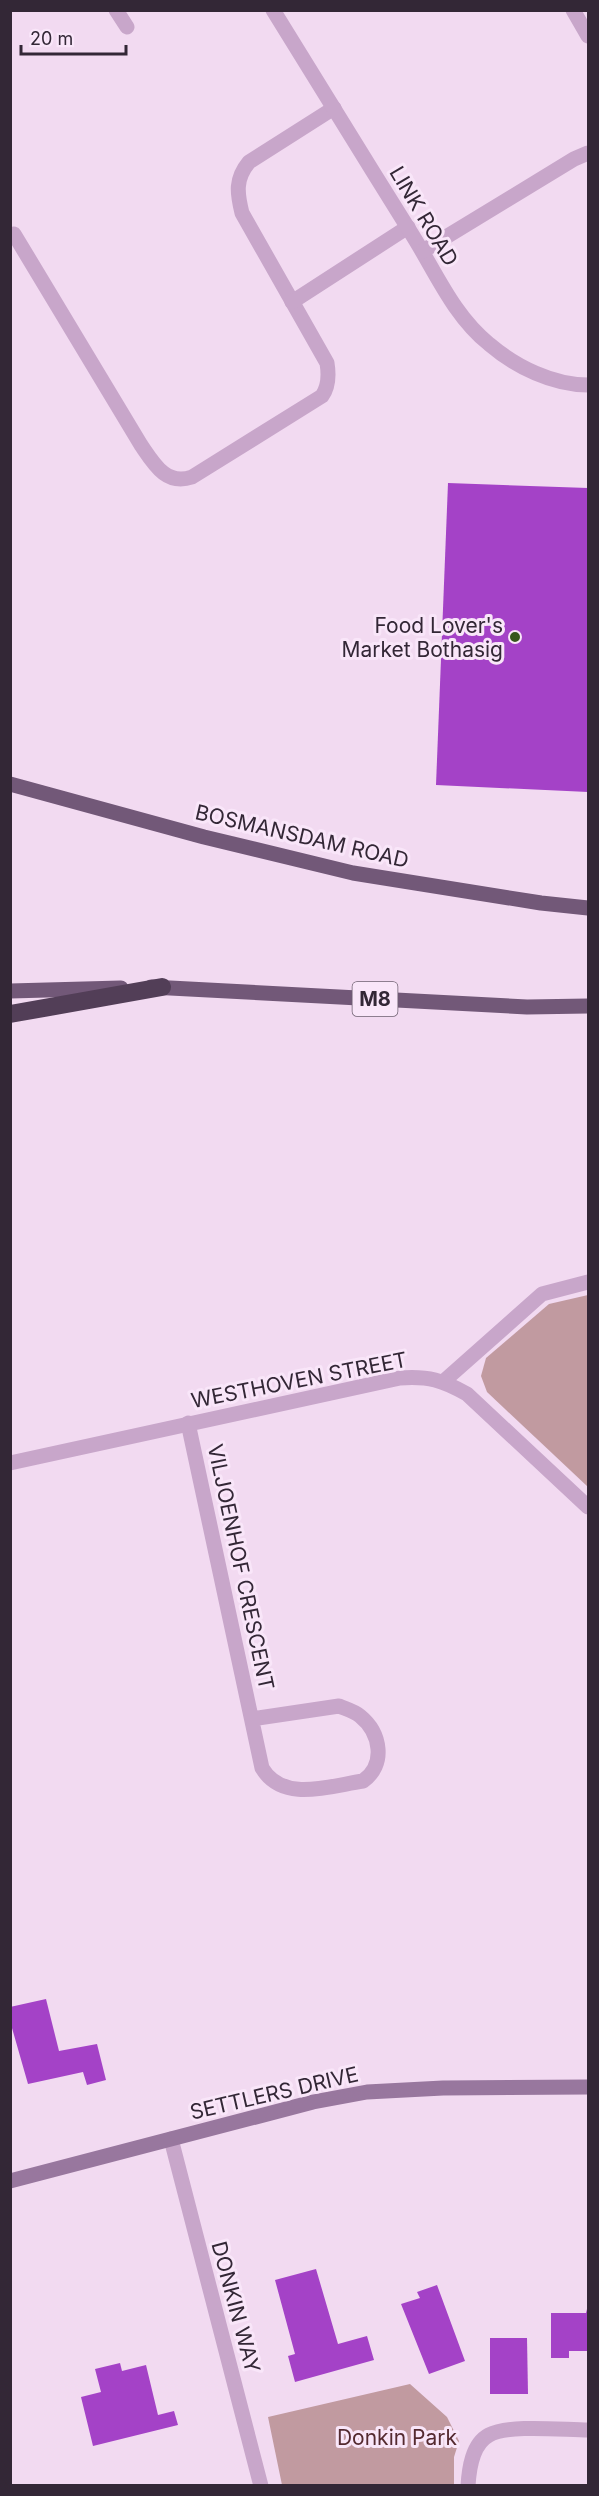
<svg xmlns="http://www.w3.org/2000/svg" width="599" height="2496" font-family="Inter,sans-serif">
  <style>
    .green { fill: #c19aa0 }
    .building { fill: #a442c7 }
    .lines { fill: none; stroke-linecap: round; stroke-linejoin: round }
    .lane { stroke: #c8a6ca; stroke-width: 15 }
    .street { stroke: #c8a6ca; stroke-width: 15 }
    .secondary { stroke: #98779e; stroke-width: 15 }
    .primary { stroke: #725878; stroke-width: 15 }
    .highway { stroke: #523e57; stroke-width: 18 }
    .poi-dot { fill: #36581c; stroke: #f9e6f9; stroke-width: 2 }
    .labels { text-anchor: middle; dominant-baseline: central; stroke-width: 6; stroke-linejoin: round; paint-order: stroke }
    .shield { fill: #f9e6f9; stroke: #6e6070; stroke-width: 1.5 }
    .shield-label { font-size: 20px; font-weight: bold; fill: #332736 }
    .street-label { font-size: 21px; fill: #332736; stroke: #f9e6f9 }
    .poi-label { font-size: 21px; fill: #332736; stroke: #f9e6f9; text-anchor: end }
    .park-label { font-size: 21px; fill: #542a30; stroke: #f9e6f9 }
  </style>
  <rect width="100%" height="100%" fill="#f2daf1"/>
  <g class="green">
    <path d="M 588,1295 L 588,1487 L 487,1392 L 481,1376 L 486,1358 L 549,1304 Z"/>
    <path d="M 410,2384 L 447,2417 L 459,2441 L 454,2457 L 454,2485 L 282,2485 L 268,2417 Z"/>
  </g>
  <g class="building">
    <path d="M 448,483 L 588,488 L 588,792 L 436,785 Z"/>
    <path d="M 46,1999 L 59,2051 L 97,2044 L 106,2080 L 87,2085 L 83,2072 L 28,2084 L 10,2021 L 10,2007 Z"/>
    <path d="M 316,2269 L 338,2344 L 367,2336 L 374,2360 L 295,2382 L 288,2356 L 295,2354 L 275,2280 Z"/>
    <path d="M 437,2285 L 465,2361 L 429,2374 L 401,2304 L 420,2298 L 417,2292 Z"/>
    <path d="M 587,2309 L 588,2351 L 569,2351 L 569,2358 L 551,2358 L 551,2313 L 586,2313 Z"/>
    <path d="M 490,2338 L 527,2338 L 528,2394 L 490,2394 Z"/>
    <path d="M 120,2363 L 122,2371 L 146,2365 L 158,2415 L 174,2411 L 178,2425 L 93,2446 L 81,2397 L 101,2392 L 95,2369 Z"/>
  </g>
  <g class="lines">
    <g class="lane">
      <path d="M 14,234 L 141,445 C 154,464 166,486 192,477 L 322,396 C 329,386 329,375 327,363 L 242,213 C 237,193 235,179 249,162 L 334,108"/>
      <path d="M 292,302 L 408,227"/>
    </g>
    <g class="street">
      <path d="M 116,10 L 127,27"/>
      <path d="M 273,10 C 320,86 366,161 413,236 C 436,273 454,316 489,344 C 516,367 553,385 588,385"/>
      <path d="M 573,10 L 588,36"/>
      <path d="M 423,251 L 574,159 L 588,153"/>
      <path d="M 444,1381 L 542,1294 L 588,1282"/>
      <path d="M 188,1423 L 262,1768 C 283,1803 329,1786 363,1781 C 386,1765 381,1733 360,1716 C 354,1711 346,1709 339,1706 L 252,1719"/>
      <path d="M 10,1463 L 400,1378 C 429,1376 442,1380 467,1394 L 588,1507"/>
      <path d="M 171,2139 L 261,2486"/>
      <path d="M 468,2486 C 469,2469 472,2444 489,2435 C 510,2424 563,2430 588,2430"/>
    </g>
    <path class="secondary" d="M 10,2181 L 313,2102 L 367,2092 L 443,2088 L 588,2087"/>
    <g class="primary">
      <path d="M 10,784 L 204,837 L 353,873 L 541,903 L 588,908"/>
      <path d="M 151,987 L 527,1007 L 588,1006"/>
      <path d="M 10,991 L 121,988"/>
    </g>
    <path class="highway" d="M 10,1014 L 162,987"/>
  </g>
  <circle class="poi-dot" cx="515" cy="637" r="6"/>
  <g class="labels">
    <rect class="shield" x="352.5" y="982" width="45" height="34" rx="4.5"/>
    <g class="shield-label">
      <text x="375" y="999">M8</text>
    </g>
    <g class="street-label">
      <text transform="translate(424 216) rotate(59)">LINK ROAD</text>
      <text transform="translate(302 836) rotate(13)">BOSMANSDAM ROAD</text>
      <text transform="translate(299 1380) rotate(-11)">WESTHOVEN STREET</text>
      <text transform="translate(241 1567) rotate(78)">VILJOENHOF CRESCENT</text>
      <text transform="translate(274 2093) rotate(-13)">SETTLERS DRIVE</text>
      <text transform="translate(236 2307) rotate(75)">DONKIN WAY</text>
    </g>
    <g class="poi-label">
      <text x="503" y="625">Food Lover's<tspan x="503" dy="24">Market Bothasig</tspan></text>
    </g>
    <g class="park-label">
      <text x="397" y="2437">Donkin Park</text>
    </g>
  </g>
  <rect width="599" height="2496" fill="none" stroke="#332736" stroke-width="24"/>
  <path d="M21 45v9h105v-9" fill="none" stroke="#332736" stroke-width="3"/>
  <text x="30" y="45" font-size="18" fill="#332736" stroke="#f9e6f9" stroke-width="4.5" paint-order="stroke">20 m</text>
</svg>
